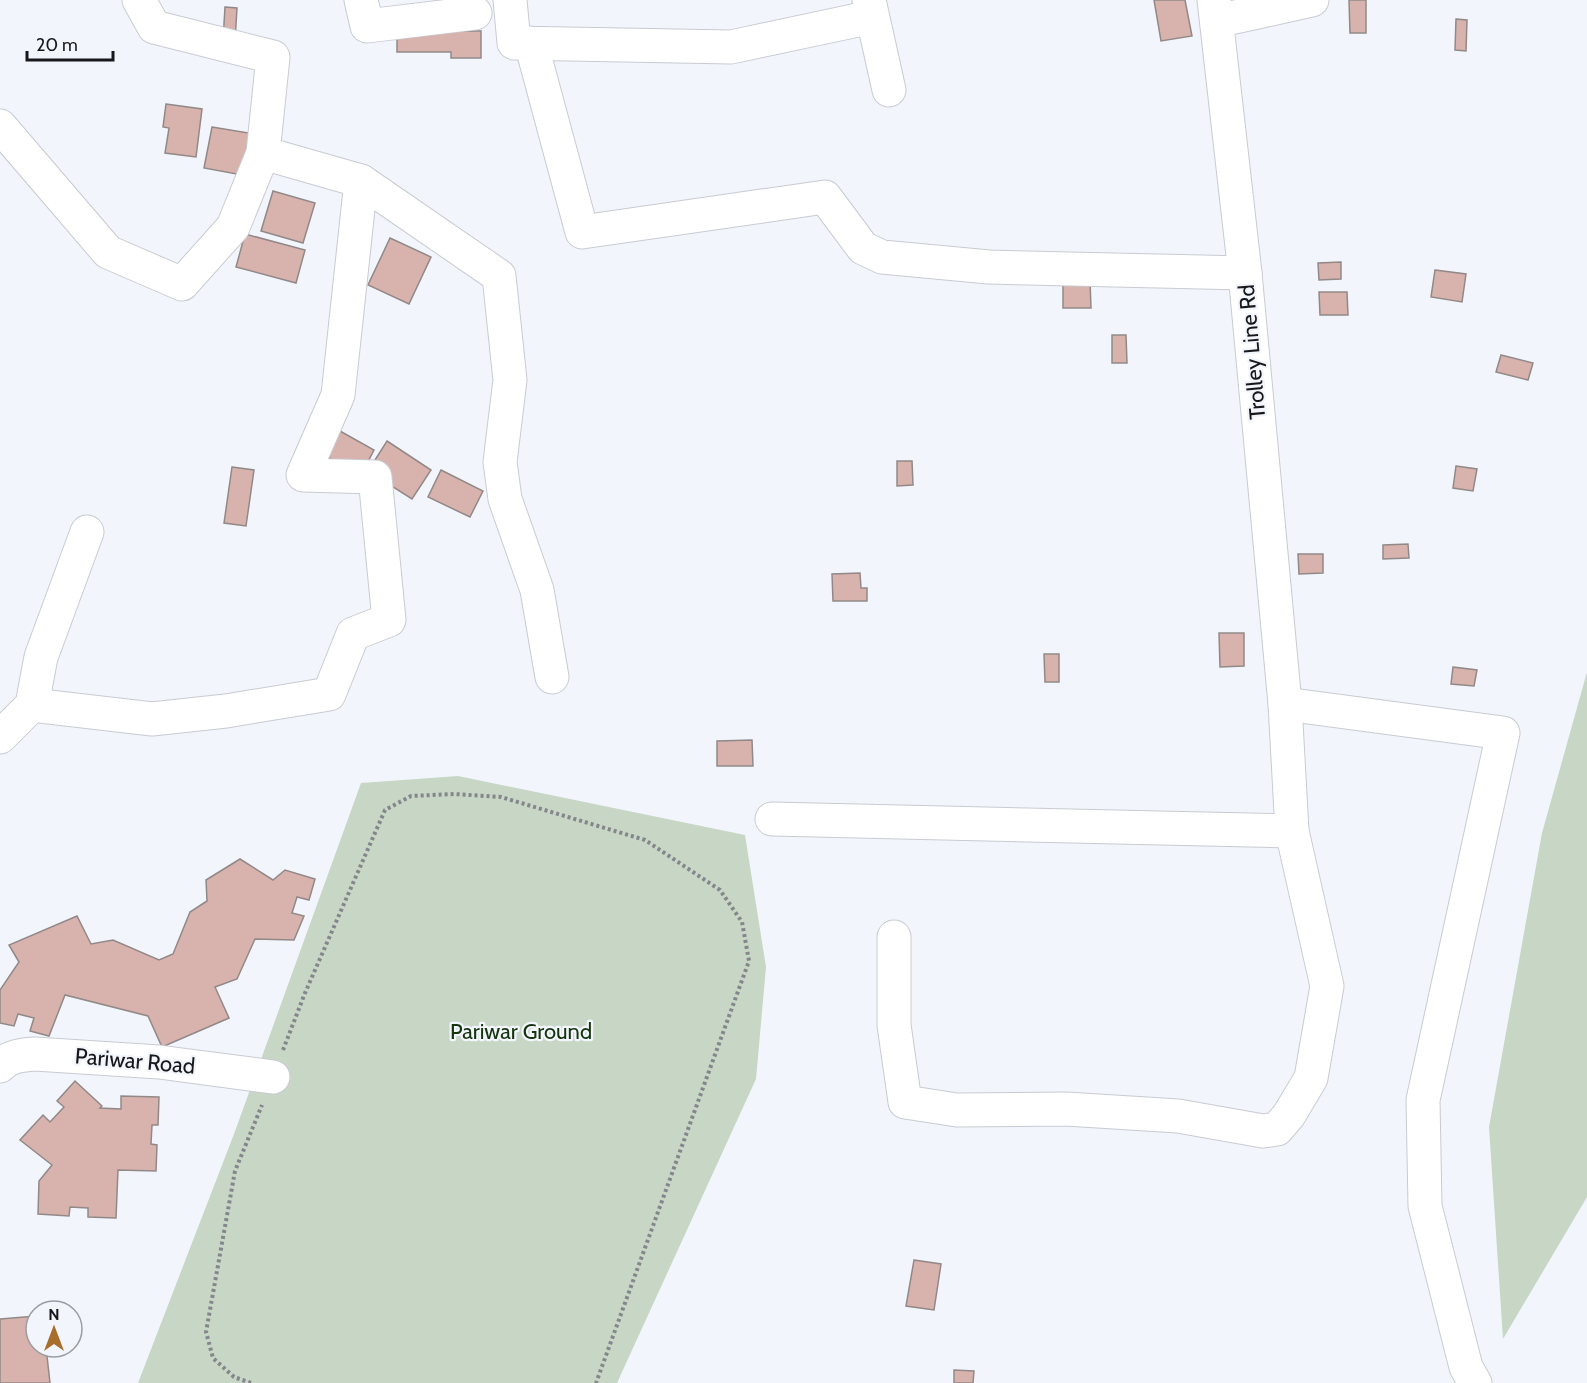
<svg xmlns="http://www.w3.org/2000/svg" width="1587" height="1383" font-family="Cabin,sans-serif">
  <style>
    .green { fill: #c7d6c5 }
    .building { fill: #d8b2ad; stroke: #918988; stroke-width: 1.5 }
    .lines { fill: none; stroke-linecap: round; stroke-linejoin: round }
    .street-casing { stroke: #c9cbd2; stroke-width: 35 }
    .path { stroke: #85868b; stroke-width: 4; stroke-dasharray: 3 3; stroke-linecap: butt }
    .street { stroke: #fff; stroke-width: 33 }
    .labels { text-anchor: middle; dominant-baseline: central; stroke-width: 4.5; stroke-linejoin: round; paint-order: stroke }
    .street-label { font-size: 22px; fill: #18181b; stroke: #f3f5fc }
    .park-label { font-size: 22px; fill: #15350e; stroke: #f3f5fc }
  </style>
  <rect width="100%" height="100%" fill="#f3f5fc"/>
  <g class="green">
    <path d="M 1587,672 L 1587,1197 L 1503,1339 L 1489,1127 L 1542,833 Z"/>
    <path d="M 458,776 L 745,835 L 766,967 L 756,1079 L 617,1383 L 138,1383 L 234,1134 L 361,783 Z"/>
  </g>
  <g class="building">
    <path d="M 1154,0 L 1185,0 L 1192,36 L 1161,41 Z"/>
    <path d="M 1349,0 L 1366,0 L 1366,33 L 1350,33 Z"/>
    <path d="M 225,7 L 237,8 L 235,41 L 223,40 Z"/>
    <path d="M 1456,19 L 1467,20 L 1466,51 L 1455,50 Z"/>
    <path d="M 397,31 L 481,31 L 481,58 L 451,58 L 451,52 L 397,52 Z"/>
    <path d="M 166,104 L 202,109 L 196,157 L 165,153 L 169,128 L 163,127 Z"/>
    <path d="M 212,127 L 255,134 L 247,176 L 204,168 Z"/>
    <path d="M 273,191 L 315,203 L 303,243 L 261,231 Z"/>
    <path d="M 245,234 L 305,250 L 296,283 L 236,267 Z"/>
    <path d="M 390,238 L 431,257 L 409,304 L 368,285 Z"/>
    <path d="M 1341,262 L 1341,279 L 1319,280 L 1318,263 Z"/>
    <path d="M 1435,270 L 1466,274 L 1462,302 L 1431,297 Z"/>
    <path d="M 1090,281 L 1091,308 L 1063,308 L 1063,282 Z"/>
    <path d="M 1319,292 L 1347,292 L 1348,315 L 1320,315 Z"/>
    <path d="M 1112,335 L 1126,335 L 1127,363 L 1112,363 Z"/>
    <path d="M 1501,355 L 1533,363 L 1528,380 L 1496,372 Z"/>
    <path d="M 331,426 L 374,450 L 361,475 L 317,451 Z"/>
    <path d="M 387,441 L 431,470 L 412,499 L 368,471 Z"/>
    <path d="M 897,461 L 912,461 L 913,485 L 897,486 Z"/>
    <path d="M 1456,466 L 1477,469 L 1473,491 L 1453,488 Z"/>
    <path d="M 232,467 L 254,470 L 246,526 L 224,523 Z"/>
    <path d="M 441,470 L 483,491 L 470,517 L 428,497 Z"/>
    <path d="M 1408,544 L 1409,558 L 1383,559 L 1383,545 Z"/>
    <path d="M 1298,554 L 1323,554 L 1323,573 L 1299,574 Z"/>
    <path d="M 860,573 L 861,588 L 867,588 L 867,601 L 833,601 L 832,574 Z"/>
    <path d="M 1219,633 L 1244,633 L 1244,666 L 1220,667 Z"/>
    <path d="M 1044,654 L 1059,654 L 1059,682 L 1045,682 Z"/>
    <path d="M 1453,667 L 1477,670 L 1474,686 L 1451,684 Z"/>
    <path d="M 752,740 L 753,766 L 717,766 L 717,741 Z"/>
    <path d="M 240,859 L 273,880 L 285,870 L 315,879 L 309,900 L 297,897 L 292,913 L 304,916 L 294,940 L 255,939 L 237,979 L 215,987 L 229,1018 L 162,1047 L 148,1016 L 65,995 L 49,1036 L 30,1031 L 34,1018 L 18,1014 L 14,1026 L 0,1023 L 0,990 L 19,962 L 9,945 L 77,916 L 91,944 L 113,940 L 159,960 L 173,954 L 190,912 L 207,901 L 206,880 Z"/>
    <path d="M 75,1081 L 102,1106 L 100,1108 L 121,1109 L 121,1096 L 159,1097 L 158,1125 L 152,1125 L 151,1144 L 157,1145 L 156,1171 L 118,1170 L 116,1218 L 88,1217 L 88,1208 L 70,1207 L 69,1216 L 38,1214 L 39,1181 L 52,1165 L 20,1140 L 43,1115 L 50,1122 L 64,1107 L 57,1101 Z"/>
    <path d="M 914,1260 L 941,1264 L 934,1310 L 906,1306 Z"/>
    <path d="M 36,1316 L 36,1347 L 46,1347 L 50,1383 L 0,1383 L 0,1319 Z"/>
    <path d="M 954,1370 L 974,1371 L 973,1383 L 954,1383 Z"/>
  </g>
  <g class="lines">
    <g class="street-casing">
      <g id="street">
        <path d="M 361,0 L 367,26 L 475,13"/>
        <path d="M 510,0 L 514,43 L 731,47 L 872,17"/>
        <path d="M 869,0 L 889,90"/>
        <path d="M 1217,21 L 1312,0"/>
        <path d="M 531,43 L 582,232 L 825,197 L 863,248 L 882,257 L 989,267 L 1245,273"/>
        <path d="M 0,126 L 108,252 L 182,284 L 233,227 L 263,153 L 273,57 L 154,27 L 139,0"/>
        <path d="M 263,153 L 361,181 L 499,276 L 510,380 L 500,462 L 505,499 L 537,590 L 552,677"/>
        <path d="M 1285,704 L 1503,733 L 1423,1100 L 1425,1206 L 1466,1367 L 1475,1383"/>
        <path d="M 32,705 L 152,719 L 226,711 L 329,694 L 353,634 L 389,620 L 375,477 L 303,475 L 338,395 L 361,181"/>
        <path d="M 0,737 L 32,705 L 41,657 L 87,532"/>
        <path d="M 772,819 L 1292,831"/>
        <path d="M 894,937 L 894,1025 L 905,1102 L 957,1110 L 1066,1109 L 1178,1116 L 1263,1131 L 1277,1129 L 1289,1115 L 1311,1078 L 1327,986 L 1292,831 L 1285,704 L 1245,273 L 1214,0"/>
        <path d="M 0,1066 C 9,1056 22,1055 35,1054 L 159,1062 L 273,1077"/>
      </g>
    </g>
    <g class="path">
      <path d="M 283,1050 L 305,993 L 385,810 L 411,796 L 454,794 L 501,797 L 645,840 L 720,890 L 742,922 L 749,961 L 596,1383"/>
      <path d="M 251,1383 L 234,1377 L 213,1358 L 206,1332 L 235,1171 L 262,1105"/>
    </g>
    <use href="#street" class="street"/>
  </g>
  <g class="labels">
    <g class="street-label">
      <text transform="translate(1252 352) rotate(-95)">Trolley Line Rd</text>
      <text transform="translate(135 1061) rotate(5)">Pariwar Road</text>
    </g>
    <g class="park-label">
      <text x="521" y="1031">Pariwar Ground</text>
    </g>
  </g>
  <g transform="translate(54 1329)"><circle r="28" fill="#f3f5fc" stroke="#9b9da2" stroke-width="1.5"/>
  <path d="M0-4.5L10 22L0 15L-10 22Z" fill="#a76e2c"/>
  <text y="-9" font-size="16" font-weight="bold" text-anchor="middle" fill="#18181b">N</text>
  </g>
  <path d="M27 51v9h86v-9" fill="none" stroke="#18181b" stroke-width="3"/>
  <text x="36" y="51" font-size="18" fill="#18181b" stroke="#f3f5fc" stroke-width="4.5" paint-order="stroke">20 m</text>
</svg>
